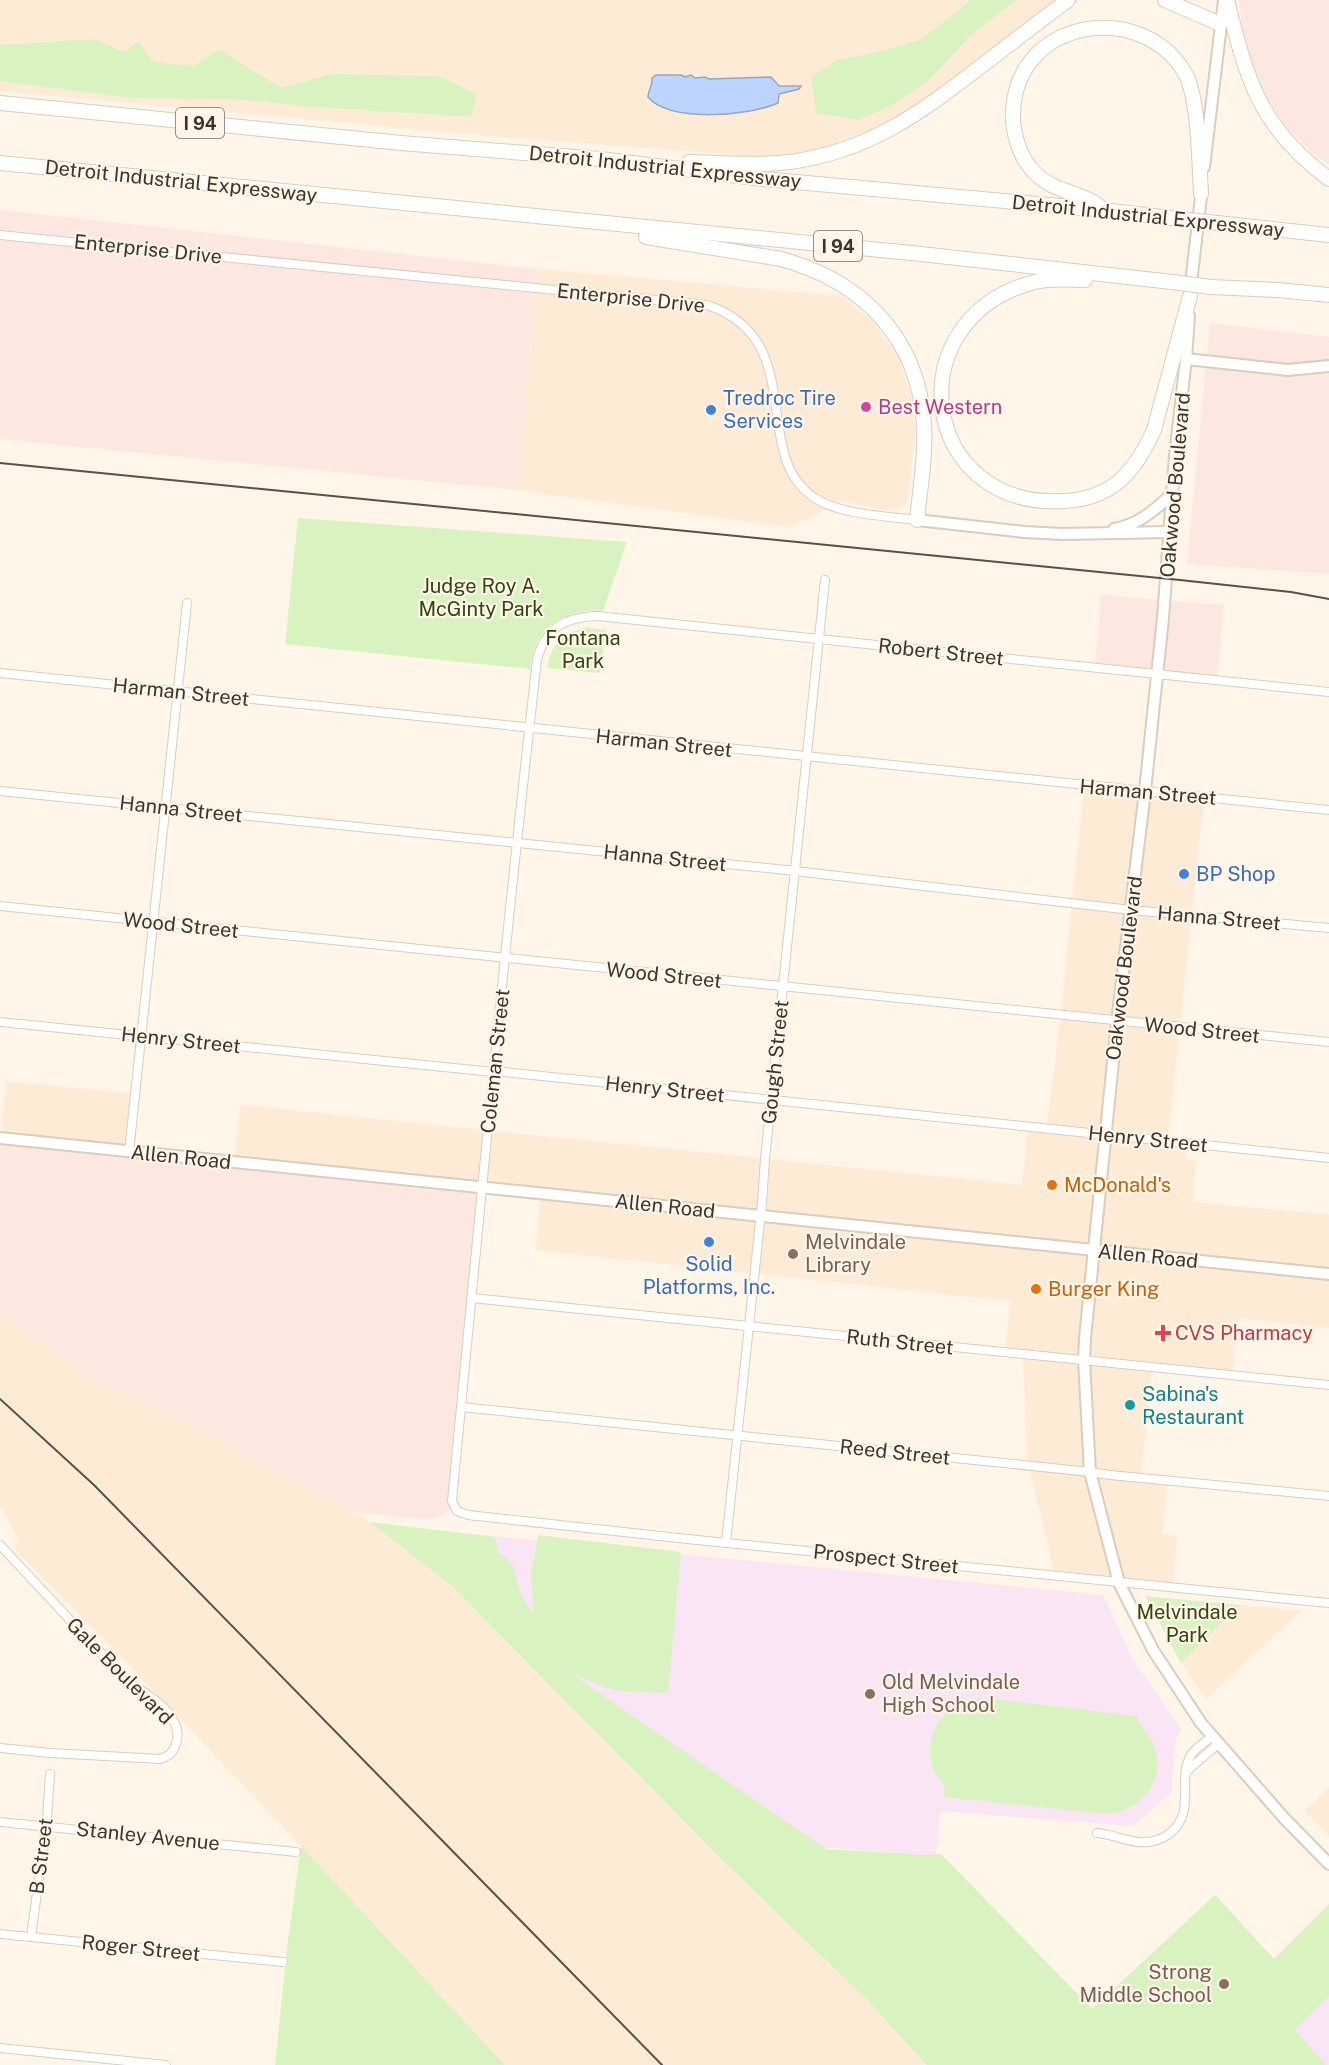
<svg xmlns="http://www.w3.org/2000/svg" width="1329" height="2065" font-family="'Public Sans',sans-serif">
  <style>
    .built { fill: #fdebd5 }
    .industrial { fill: #fce8e1 }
    .education { fill: #fae5f5 }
    .green { fill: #d8f3bf }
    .water { fill: #bdd5fe; stroke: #96a5c0; stroke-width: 1.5 }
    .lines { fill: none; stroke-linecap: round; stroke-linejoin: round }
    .minor-casing { stroke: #d9cdbe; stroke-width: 10 }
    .secondary-casing { stroke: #d9cdbe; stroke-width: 14 }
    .motorway-casing { stroke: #d9cdbe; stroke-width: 16 }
    .minor { stroke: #fff; stroke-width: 8 }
    .secondary { stroke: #fff; stroke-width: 10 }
    .motorway { stroke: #fff; stroke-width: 14 }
    .rail { stroke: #57514a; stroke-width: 2 }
    .motorway-bridge-casing { stroke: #d9cdbe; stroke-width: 16; stroke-linecap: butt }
    .motorway-bridge { stroke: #fff; stroke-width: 14 }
    .hotel-dot { fill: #d1479c; stroke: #fff5e8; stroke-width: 2 }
    .shop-dot { fill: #3f7fe0; stroke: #fff5e8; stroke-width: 2 }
    .food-dot { fill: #e8710a; stroke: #fff5e8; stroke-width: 2 }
    .education-dot { fill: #8d6e63; stroke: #fff5e8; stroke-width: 2 }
    .health-dot { fill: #e0444e; stroke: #fff5e8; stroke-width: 2 }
    .culture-dot { fill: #0f9aa8; stroke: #fff5e8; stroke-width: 2 }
    .labels { text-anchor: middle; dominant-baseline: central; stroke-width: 4.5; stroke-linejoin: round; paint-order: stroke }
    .shield { fill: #fff5e8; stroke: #756f66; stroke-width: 1.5 }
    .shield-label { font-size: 18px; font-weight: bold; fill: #3a352f }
    .street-label { font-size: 20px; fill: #3a352f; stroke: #fff5e8 }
    .shop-label { font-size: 20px; fill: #366cbe; stroke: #fff5e8; text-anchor: start }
    .hotel-label { font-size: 20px; fill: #b23c85; stroke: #fff5e8; text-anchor: start }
    .park-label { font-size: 20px; fill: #2f4512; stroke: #fff5e8 }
    .food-label { font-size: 20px; fill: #c56008; stroke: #fff5e8; text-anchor: start }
    .education-label { font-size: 20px; fill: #785e54; stroke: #fff5e8; text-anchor: start }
    .health-label { font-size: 20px; fill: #be3a42; stroke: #fff5e8; text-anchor: start }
    .culture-label { font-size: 20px; fill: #0d838f; stroke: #fff5e8; text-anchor: start }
  </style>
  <rect width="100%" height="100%" fill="#fff5e8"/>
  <g class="built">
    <path d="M 0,0 L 1055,0 L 914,108 L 885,125 L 819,149 L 786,155 L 752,156 L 514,138 L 0,91 Z"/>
    <path d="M 538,269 L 842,296 L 874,323 L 898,358 L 910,392 L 916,428 L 908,497 L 904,507 L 886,510 L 841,501 L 814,516 L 788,527 L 517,490 Z"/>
    <path d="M 1084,786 L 1204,797 L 1168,1140 L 1188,1142 L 1185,1160 L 1196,1162 L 1193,1202 L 1329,1215 L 1329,1328 L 1238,1318 L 1232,1375 L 1152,1367 L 1141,1477 L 1168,1480 L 1162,1534 L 1177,1536 L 1173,1588 L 1055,1576 L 1027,1456 L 1023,1356 L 1005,1353 L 1010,1301 L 536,1250 L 541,1194 L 235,1163 L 240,1105 L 1022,1185 L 1028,1126 L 1047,1128 L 1060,1024 Z"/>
    <path d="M 6,1081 L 135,1094 L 129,1152 L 1,1139 Z"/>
    <path d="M 0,1313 L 91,1377 L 188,1423 L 328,1498 L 370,1522 L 413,1552 L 452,1586 L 723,1861 L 867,2000 L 927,2065 L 505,2065 L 301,1846 L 125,1661 L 15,1550 L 19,1539 L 0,1507 Z"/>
    <path d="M 1240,1605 L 1301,1611 L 1206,1699 L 1181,1663 Z"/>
    <path d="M 1329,1788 L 1329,1836 L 1305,1811 Z"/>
  </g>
  <g class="industrial">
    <path d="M 1239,0 L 1329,0 L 1329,164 L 1317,157 L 1285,125 L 1260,89 L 1245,49 Z"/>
    <path d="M 0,210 L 538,269 L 517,490 L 0,439 Z"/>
    <path d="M 1210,323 L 1329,337 L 1329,574 L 1187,564 Z"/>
    <path d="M 1101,595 L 1224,605 L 1217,681 L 1095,668 Z"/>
    <path d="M 0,1138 L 482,1188 L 454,1507 L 436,1518 L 424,1519 L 360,1513 L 350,1511 L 188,1423 L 91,1377 L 0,1313 Z"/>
  </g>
  <path class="education" d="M 441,1531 L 1103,1595 L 1132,1658 L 1181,1729 L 1176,1740 L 1171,1793 L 1133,1826 L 940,1811 L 936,1854 L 941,1854 L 1092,2009 L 1215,1895 L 1274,1959 L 1329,1904 L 1329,2065 L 1120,2065 L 893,1853 L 712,1838 Z"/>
  <g class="green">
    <path d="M 971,0 L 1016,0 L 971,35 L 930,79 L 891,106 L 858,120 L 816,113 L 811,77 L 837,60 L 883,51 L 922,39 Z"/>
    <path d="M 94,39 L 124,52 L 138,41 L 154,62 L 194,66 L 219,49 L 281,88 L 332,74 L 439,76 L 477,94 L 471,117 L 330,108 L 231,99 L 134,98 L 0,81 L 0,45 Z"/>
    <path d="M 298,518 L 627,542 L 603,611 C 583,608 555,616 543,633 C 535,643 532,657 530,669 L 285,644 Z"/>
    <path d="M 586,627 L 606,630 L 600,673 L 547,668 C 552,642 562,635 586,627 Z"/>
    <path d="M 370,1522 L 495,1537 L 498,1553 C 520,1564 513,1579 523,1598 C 526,1604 530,1609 534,1614 L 531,1575 L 538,1535 L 681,1552 L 668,1693 L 620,1691 L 604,1687 L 570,1672 L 579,1679 L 826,1849 L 924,1855 L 941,1854 L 1092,2009 L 1215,1895 L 1274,1959 L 1329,1904 L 1329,1996 L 1295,2030 L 1326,2065 L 927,2065 L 867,2000 L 723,1861 L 452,1586 Z"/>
    <path d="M 1145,1596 L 1240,1605 L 1181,1663 Z"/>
    <path d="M 974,1699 L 1001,1700 L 1136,1716 C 1142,1727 1150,1736 1155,1748 C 1166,1781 1139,1811 1108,1814 L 944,1797 C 946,1782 938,1781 933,1768 C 922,1736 943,1705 974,1699 Z"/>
    <path d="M 301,1846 L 505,2065 L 275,2065 L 287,1948 Z"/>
  </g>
  <path class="water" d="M 656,75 L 681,75 L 685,77 L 691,75 L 695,78 L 705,77 L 709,79 L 771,77 L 779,86 L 801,86 L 799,89 L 779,94 L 778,103 C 749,116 670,123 648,97 C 648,90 653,86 652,78 Z"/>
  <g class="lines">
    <g class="minor-casing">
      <g id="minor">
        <path d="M 0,235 L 707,305 C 812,340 746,458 818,500 C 844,515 887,516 917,520"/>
        <path d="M 0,673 L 1329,810"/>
        <path d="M 1329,692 L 597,616 C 565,617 545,628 537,660 C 505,940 479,1220 452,1501 L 457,1511 L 468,1515 L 697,1540 L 1329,1603"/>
        <path d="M 0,791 L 786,870 L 1131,910 L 1329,928"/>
        <path d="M 0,906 L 1329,1042"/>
        <path d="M 0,1022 L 493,1072 L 504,1072 L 1329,1158"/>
        <path d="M 129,1152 L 187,603"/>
        <path d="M 472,1298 L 1329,1385"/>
        <path d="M 461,1407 L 1090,1472 L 1110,1475 L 1329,1496"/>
        <path d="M 726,1543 L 762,1203 L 765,1159 L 825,580"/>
        <path d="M 0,1545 L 127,1681 C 146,1693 186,1716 176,1744 C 173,1753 169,1756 160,1759 L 50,1753 L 0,1748"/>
        <path d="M 1187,1771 L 1218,1744"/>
        <path d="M 0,1822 L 296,1852"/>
        <path d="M 1097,1833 C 1114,1834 1130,1844 1147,1842 C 1154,1842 1163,1838 1169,1834 C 1198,1811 1176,1779 1191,1755 C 1195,1748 1206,1742 1212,1736"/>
        <path d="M 0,1934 L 283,1962"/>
        <path d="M 31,1937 L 47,1818 L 50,1774"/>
        <path d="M 0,2048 L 166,2065"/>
      </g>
    </g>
    <g class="secondary-casing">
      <g id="secondary">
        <path d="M 1204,167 L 1224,0"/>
        <path d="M 1190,292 L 1202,188"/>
        <path d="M 1189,316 L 1186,359 L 1175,455 L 1163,618 L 1145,791 L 1117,1022 L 1085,1338 L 1084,1360 L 1090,1472 L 1119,1583 L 1153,1650 L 1201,1723 L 1284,1818 L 1329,1864"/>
        <path d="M 1186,359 L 1288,370 L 1329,366"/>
        <path d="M 917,520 L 1025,532 L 1062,534 L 1171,532"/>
        <path d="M 1114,529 C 1138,525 1155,510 1172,494"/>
        <path d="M 0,1138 L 1329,1274"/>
      </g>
    </g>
    <g class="motorway-casing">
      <g id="motorway">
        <path d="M 1165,0 L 1220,24"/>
        <path d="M 1227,0 C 1247,80 1259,127 1329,179"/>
        <path d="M 0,103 L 401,143 L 600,159 L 763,179 L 1103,210 L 1179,219"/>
        <path d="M 689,162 C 722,163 756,166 790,162 C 869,151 919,114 980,67 C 1009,45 1038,22 1068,0"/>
        <path d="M 0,163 L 921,254 L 1172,282"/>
        <path d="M 1099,206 C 1077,189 1050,194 1029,166 C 1018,152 1012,129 1013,111 C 1018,15 1148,0 1187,77 C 1199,105 1199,162 1201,194"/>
        <path d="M 1217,223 L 1329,235"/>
        <path d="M 646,237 L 781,259 C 862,281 918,337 924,424 C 926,456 920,489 917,520"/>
        <path d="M 1085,280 C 1068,280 1051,278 1035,282 C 894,318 919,510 1064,501 C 1112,499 1135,472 1154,430 L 1190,296"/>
        <path d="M 1211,287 L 1278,290 L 1329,295"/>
      </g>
    </g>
    <use href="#minor" class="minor"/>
    <use href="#secondary" class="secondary"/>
    <use href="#motorway" class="motorway"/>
    <g class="rail">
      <path d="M 0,463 L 1180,580 L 1291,592 L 1329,599"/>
      <path d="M 0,1399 L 94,1485 L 662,2065"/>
    </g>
    <g class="motorway-bridge-casing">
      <g id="motorway-bridge">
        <path d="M 1179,219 L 1217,223"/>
        <path d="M 1172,282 L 1211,287"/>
      </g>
    </g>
    <use href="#motorway-bridge" class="motorway-bridge"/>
  </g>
  <circle class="hotel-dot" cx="866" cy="407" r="6"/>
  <g class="shop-dot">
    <circle cx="711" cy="410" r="6"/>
    <circle cx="1184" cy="874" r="6"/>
    <circle cx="709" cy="1242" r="6"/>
  </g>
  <g class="food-dot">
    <circle cx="1052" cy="1185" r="6"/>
    <circle cx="1036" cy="1289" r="6"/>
  </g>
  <g class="education-dot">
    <circle cx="793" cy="1254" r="6"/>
    <circle cx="870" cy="1694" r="6"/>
    <circle cx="1224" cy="1984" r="6"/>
  </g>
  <path class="health-dot" d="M1160 1324h6v6h6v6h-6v6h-6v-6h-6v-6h6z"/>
  <circle class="culture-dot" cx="1130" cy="1405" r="6"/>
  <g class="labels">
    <g class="shield">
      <rect x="176" y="108" width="48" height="30" rx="4.5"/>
      <rect x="814" y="231" width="48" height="30" rx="4.5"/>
    </g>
    <g class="shield-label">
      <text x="200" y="123">I 94</text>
      <text x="838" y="246">I 94</text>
    </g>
    <g class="street-label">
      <text transform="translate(665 167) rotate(6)">Detroit Industrial Expressway</text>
      <text transform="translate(181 181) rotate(6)">Detroit Industrial Expressway</text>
      <text transform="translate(1148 216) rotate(6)">Detroit Industrial Expressway</text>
      <text transform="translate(148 249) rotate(6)">Enterprise Drive</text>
      <text transform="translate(631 298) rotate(6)">Enterprise Drive</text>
      <text transform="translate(1175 485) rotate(-85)">Oakwood Boulevard</text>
      <text transform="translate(941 652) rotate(6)">Robert Street</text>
      <text transform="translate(181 692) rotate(6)">Harman Street</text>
      <text transform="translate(664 743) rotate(6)">Harman Street</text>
      <text transform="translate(1148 792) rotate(5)">Harman Street</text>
      <text transform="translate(181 809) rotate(6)">Hanna Street</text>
      <text transform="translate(665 858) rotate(6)">Hanna Street</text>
      <text transform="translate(1219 918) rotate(5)">Hanna Street</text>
      <text transform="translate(181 925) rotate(6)">Wood Street</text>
      <text transform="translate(1124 968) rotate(-83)">Oakwood Boulevard</text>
      <text transform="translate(664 975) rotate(6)">Wood Street</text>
      <text transform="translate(1202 1030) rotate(6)">Wood Street</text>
      <text transform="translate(181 1040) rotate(6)">Henry Street</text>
      <text transform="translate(495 1061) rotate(-84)">Coleman Street</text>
      <text transform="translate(775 1062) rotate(-84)">Gough Street</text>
      <text transform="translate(665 1089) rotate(6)">Henry Street</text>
      <text transform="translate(1148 1139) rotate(6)">Henry Street</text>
      <text transform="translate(181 1157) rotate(6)">Allen Road</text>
      <text transform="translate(665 1206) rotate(6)">Allen Road</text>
      <text transform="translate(1148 1256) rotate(6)">Allen Road</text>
      <text transform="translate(900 1342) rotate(6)">Ruth Street</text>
      <text transform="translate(895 1452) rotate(6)">Reed Street</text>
      <text transform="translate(886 1559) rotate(6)">Prospect Street</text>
      <text transform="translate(120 1671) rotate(45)">Gale Boulevard</text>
      <text transform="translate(148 1836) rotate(6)">Stanley Avenue</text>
      <text transform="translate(41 1856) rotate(-83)">B Street</text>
      <text transform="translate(141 1948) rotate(6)">Roger Street</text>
    </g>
    <g class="shop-label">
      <text x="723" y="398">Tredroc Tire<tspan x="723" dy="23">Services</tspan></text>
      <text x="1196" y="874">BP Shop</text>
      <text x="709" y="1264" text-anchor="middle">Solid<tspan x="709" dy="23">Platforms, Inc.</tspan></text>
    </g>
    <g class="hotel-label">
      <text x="878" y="407">Best Western</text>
    </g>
    <g class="park-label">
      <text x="481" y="586">Judge Roy A.<tspan x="481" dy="23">McGinty Park</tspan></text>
      <text x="583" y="638">Fontana<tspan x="583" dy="23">Park</tspan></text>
      <text x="1187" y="1612">Melvindale<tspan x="1187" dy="23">Park</tspan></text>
    </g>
    <g class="food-label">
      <text x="1064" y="1185">McDonald's</text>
      <text x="1048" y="1289">Burger King</text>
    </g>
    <g class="education-label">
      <text x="805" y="1242">Melvindale<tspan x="805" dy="23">Library</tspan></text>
      <text x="882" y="1682">Old Melvindale<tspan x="882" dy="23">High School</tspan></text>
      <text x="1212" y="1972" text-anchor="end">Strong<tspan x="1212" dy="23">Middle School</tspan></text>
    </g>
    <g class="health-label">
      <text x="1175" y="1333">CVS Pharmacy</text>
    </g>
    <g class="culture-label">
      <text x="1142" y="1394">Sabina's<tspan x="1142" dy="23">Restaurant</tspan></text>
    </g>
  </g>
</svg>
